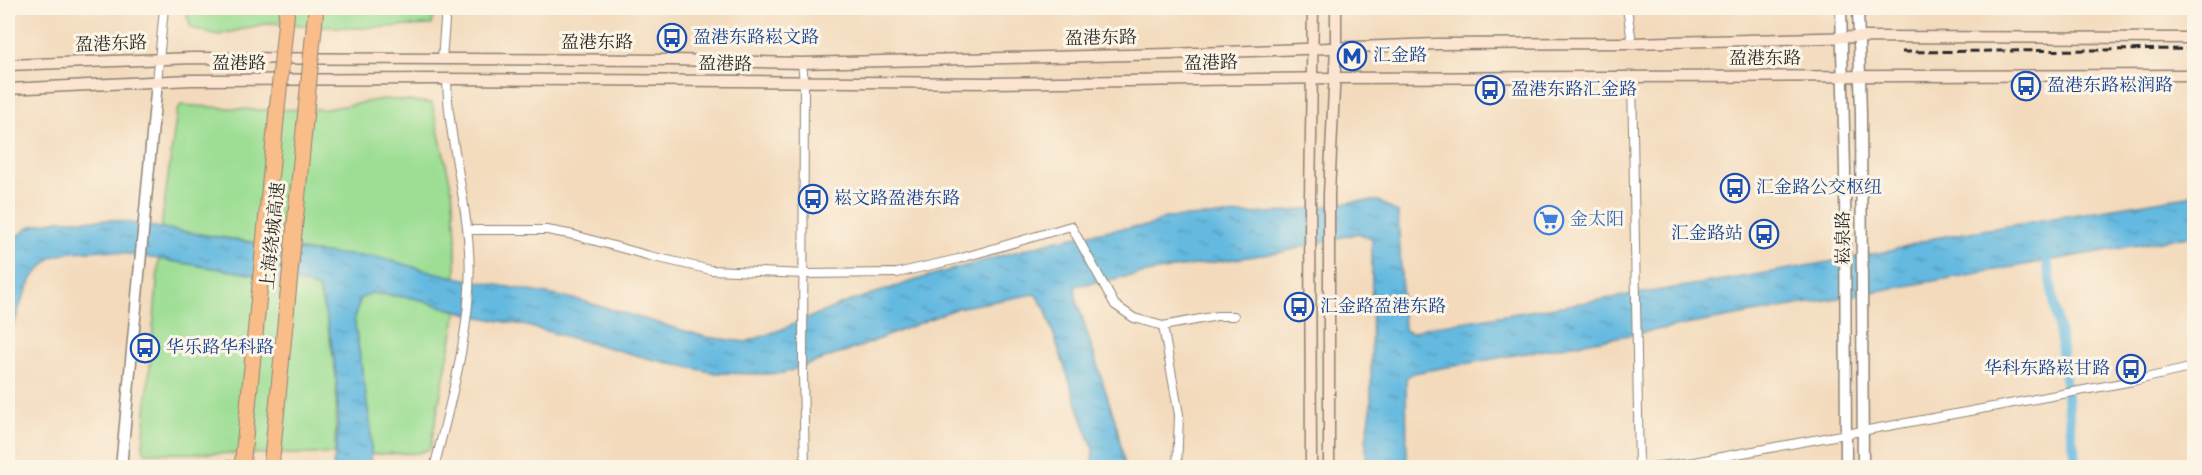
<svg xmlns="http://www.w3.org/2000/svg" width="2202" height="475" font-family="'IM FELL English','Noto Serif SC',serif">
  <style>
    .green { fill: #9dde94; stroke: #648460; stroke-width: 1.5 }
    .water { fill: url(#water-ripples); stroke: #477286; stroke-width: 1.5 }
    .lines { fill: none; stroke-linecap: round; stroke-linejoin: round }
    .canal { stroke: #63b9e0; stroke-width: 10 }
    .minor-casing { stroke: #8f8274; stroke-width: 10 }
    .tertiary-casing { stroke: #8f8274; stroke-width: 13 }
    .secondary-casing { stroke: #8f8274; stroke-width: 13 }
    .minor { stroke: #fff; stroke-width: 8 }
    .tertiary { stroke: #fff; stroke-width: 10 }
    .secondary { stroke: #fce5d0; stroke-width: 10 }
    .rail { stroke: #2b2b2b; stroke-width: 3; stroke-dasharray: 9 4.5; stroke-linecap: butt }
    .motorway-bridge-casing { stroke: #8f8274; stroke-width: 17; stroke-linecap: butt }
    .motorway-bridge { stroke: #f8bd89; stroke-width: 15 }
    .labels { text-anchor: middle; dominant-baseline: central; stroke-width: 6; stroke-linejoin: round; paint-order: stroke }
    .transit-label { font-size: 18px; fill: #164399; stroke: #fcf5e5; text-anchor: start }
    .street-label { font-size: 18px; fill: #2b2b2b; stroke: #fcf5e5 }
    .shop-label { font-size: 18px; fill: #366cbe; stroke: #fcf5e5; text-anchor: start }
  </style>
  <defs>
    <pattern id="water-ripples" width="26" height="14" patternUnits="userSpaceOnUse" patternTransform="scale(1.5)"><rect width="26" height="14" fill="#63b9e0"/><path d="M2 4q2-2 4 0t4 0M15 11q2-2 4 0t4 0" fill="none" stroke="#5297b6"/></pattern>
  </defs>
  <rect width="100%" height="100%" fill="#fcf5e5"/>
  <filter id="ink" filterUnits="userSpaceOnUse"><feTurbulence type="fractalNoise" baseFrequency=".0167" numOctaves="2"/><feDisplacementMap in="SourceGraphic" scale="12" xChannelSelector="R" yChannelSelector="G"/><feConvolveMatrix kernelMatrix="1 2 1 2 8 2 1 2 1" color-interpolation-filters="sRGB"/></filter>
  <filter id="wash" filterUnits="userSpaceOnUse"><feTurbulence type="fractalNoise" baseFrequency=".008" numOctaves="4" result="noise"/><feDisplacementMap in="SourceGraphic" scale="24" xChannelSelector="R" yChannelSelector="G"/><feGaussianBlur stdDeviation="1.35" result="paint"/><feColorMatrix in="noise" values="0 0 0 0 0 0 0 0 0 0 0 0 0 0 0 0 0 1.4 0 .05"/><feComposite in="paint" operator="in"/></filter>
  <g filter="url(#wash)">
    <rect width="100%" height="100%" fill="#f3dabc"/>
    <g class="green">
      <path d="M 185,8 L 434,8 L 432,25 L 356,28 L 269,23 L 218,35 L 191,28 Z"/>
      <path d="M 383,99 L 432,103 L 452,190 L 456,235 L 456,277 L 335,255 L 161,228 L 177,111 L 181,105 L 257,110 L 326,109 Z"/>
      <path d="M 159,259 L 305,283 L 318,289 L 326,316 L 337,378 L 335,454 L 145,453 L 143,447 Z"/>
      <path d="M 371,293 L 414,298 L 457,311 L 430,449 L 418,453 L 371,454 L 371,429 L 354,318 L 361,298 Z"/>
    </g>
    <path class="water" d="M 2194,195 L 2194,235 L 1413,373 L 1406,378 L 1407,467 L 1366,467 L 1366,440 L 1371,410 L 1372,239 L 1358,233 L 1282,252 L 1174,268 L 1075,286 L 1076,298 L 1117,427 L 1125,467 L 1092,467 L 1093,447 L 1084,425 L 1045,308 L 1035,294 L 957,308 L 862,346 L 783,373 L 764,374 L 715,373 L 651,359 L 527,326 L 475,316 L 414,298 L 371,293 L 361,298 L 354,318 L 371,429 L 371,454 L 369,468 L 333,467 C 344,411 335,344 319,290 L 305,283 L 103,250 L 73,252 L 52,257 L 33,277 L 22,300 L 8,340 L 8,231 L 19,236 L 28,227 L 58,220 L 112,220 L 310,252 L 376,257 L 449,276 L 579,300 L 706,337 L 746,342 L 780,330 L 842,304 L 929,276 L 1058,240 L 1116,229 L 1148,226 L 1165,218 L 1286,212 L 1359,201 L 1379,201 L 1398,213 L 1404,330 L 1412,333 L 1424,328 L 1761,274 L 1890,251 L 1934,238 Z"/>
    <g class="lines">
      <path class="canal" d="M 2045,249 L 2061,342 L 2071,433 L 2078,468"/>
    </g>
  </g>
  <g filter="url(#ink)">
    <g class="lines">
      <g class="minor-casing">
        <g id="minor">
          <path d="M 1627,8 L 1632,43"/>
          <path d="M 442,59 L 446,8"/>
          <path d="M 802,63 L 804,82 L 803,375 L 805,468"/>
          <path d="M 1632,76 L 1639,468"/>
          <path d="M 157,82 L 164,8"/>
          <path d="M 468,230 L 547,230 L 574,235 L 650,256 L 711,270 L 805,274 L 897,273 L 958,259 L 1071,226 L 1115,305 L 1134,318 L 1163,326 L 1217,316 L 1234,316"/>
          <path d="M 1163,326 L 1179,415 L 1177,468"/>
          <path d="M 176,468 L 228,465 L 252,468"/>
          <path d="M 434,468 C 451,401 474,319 469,251 C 466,192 448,138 447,79"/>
          <path d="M 1641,468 L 1694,462 L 1748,452 L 2133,381 L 2194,367"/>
        </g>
      </g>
      <g class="tertiary-casing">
        <g id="tertiary">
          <path d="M 1841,8 L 1845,170 L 1846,468"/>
          <path d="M 1858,8 L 1861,114 L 1863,468"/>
          <path d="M 121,468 L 157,82"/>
        </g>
      </g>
      <g class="secondary-casing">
        <g id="secondary">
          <path d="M 8,65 L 193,58 L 673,60 L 802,63 L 1169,54 L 1436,44 L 1632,43 L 1859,37 L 2194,38"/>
          <path d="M 8,89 L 190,80 L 447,79 L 993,83 L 1335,78 L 2194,75"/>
          <path d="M 1311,468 L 1310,197 L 1313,8"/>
          <path d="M 1329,468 L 1329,194 L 1336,47 L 1336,8"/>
        </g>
      </g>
      <use href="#minor" class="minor"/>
      <use href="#tertiary" class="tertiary"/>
      <use href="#secondary" class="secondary"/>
      <path class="rail" d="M 1902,52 L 2194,49"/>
      <g class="motorway-bridge-casing">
        <g id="motorway-bridge">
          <path d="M 242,468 L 287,8"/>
          <path d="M 271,468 L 316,8"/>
        </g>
      </g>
      <use href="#motorway-bridge" class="motorway-bridge"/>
    </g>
  </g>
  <defs>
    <g id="bus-ring" transform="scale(1.5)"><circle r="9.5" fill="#fcf5e5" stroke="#1a4fb4" stroke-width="1.5"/><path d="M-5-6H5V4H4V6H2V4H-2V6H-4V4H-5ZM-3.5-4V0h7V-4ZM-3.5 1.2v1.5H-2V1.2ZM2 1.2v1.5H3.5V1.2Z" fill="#1a4fb4"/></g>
    <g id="metro-ring" transform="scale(1.5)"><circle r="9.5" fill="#fcf5e5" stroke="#1a4fb4" stroke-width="1.5"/><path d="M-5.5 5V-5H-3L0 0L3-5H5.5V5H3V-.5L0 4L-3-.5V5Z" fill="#1a4fb4"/></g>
    <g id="supermarket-ring" transform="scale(1.5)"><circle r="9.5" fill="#fcf5e5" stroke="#3f7fe0" stroke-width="1.5"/><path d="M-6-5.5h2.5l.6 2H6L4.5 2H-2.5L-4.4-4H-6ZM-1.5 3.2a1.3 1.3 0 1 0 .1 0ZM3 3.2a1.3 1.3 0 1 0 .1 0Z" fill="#3f7fe0"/></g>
  </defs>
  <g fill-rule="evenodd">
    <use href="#bus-ring" x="672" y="38"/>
    <use href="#metro-ring" x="1352" y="56"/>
    <use href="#bus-ring" x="2026" y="86"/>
    <use href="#bus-ring" x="1490" y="90"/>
    <use href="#bus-ring" x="1735" y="188"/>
    <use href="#bus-ring" x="813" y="199"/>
    <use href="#supermarket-ring" x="1549" y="220"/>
    <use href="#bus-ring" x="1764" y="234"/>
    <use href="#bus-ring" x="1299" y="307"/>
    <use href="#bus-ring" x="145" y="348"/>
    <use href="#bus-ring" x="2131" y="369"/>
  </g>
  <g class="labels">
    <g class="transit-label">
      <text x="693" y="38">盈港东路崧文路</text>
      <text x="1373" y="56">汇金路</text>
      <text x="2047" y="86">盈港东路崧润路</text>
      <text x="1511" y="90">盈港东路汇金路</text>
      <text x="1756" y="188">汇金路公交枢纽</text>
      <text x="834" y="199">崧文路盈港东路</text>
      <text x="1743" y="234" text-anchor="end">汇金路站</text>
      <text x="1320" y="307">汇金路盈港东路</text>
      <text x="166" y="348">华乐路华科路</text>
      <text x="2110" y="369" text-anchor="end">华科东路崧甘路</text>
    </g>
    <g class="street-label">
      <text transform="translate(1101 39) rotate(-1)">盈港东路</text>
      <text x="597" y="43">盈港东路</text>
      <text transform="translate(111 45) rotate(-2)">盈港东路</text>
      <text x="1765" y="59">盈港东路</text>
      <text x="239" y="64">盈港路</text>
      <text transform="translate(1211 64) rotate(-1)">盈港路</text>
      <text transform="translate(725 65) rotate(1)">盈港路</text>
      <text transform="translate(274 236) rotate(-84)">上海绕城高速</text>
      <text transform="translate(1844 238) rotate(-90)">崧泉路</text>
    </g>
    <g class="shop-label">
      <text x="1570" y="220">金太阳</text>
    </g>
  </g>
  <rect width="2202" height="475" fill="none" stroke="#fcf5e5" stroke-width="30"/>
</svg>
